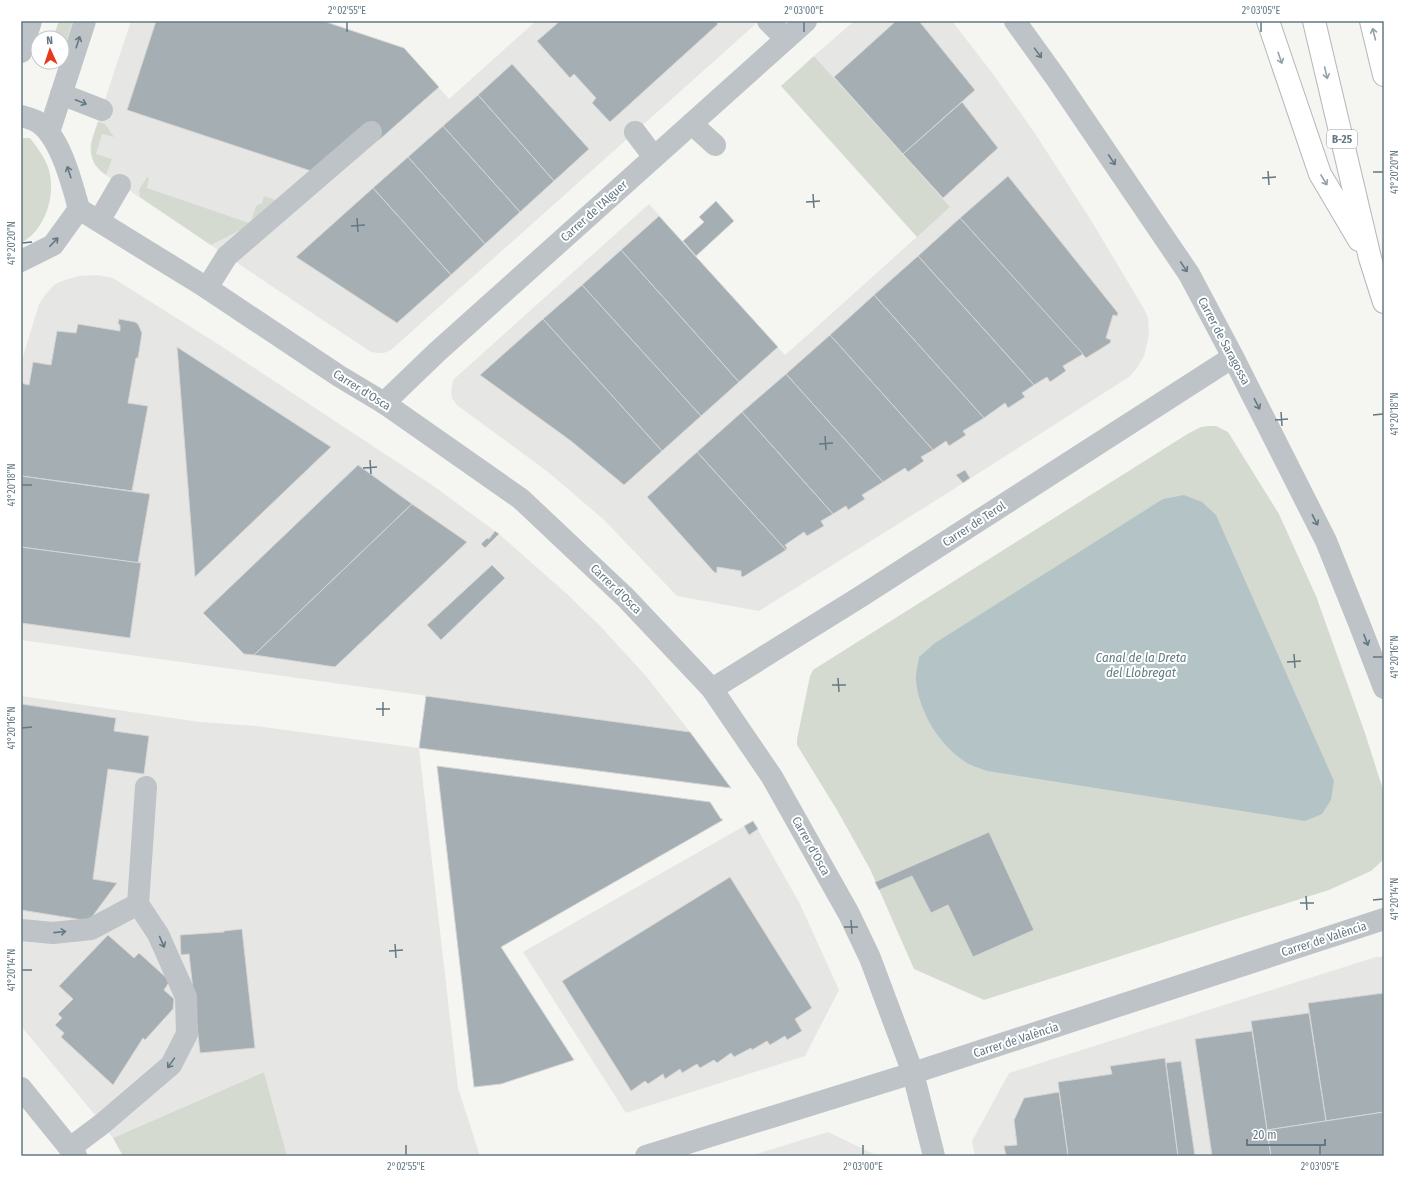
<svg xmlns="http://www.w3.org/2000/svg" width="1405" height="1177" font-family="'Fira Sans Condensed',sans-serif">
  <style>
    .built { fill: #e6e6e5 }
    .green { fill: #d5dad0 }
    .water { fill: #b4c4c6 }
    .building { fill: #a5afb3; stroke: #d6d6d4 }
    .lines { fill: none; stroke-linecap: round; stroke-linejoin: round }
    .highway-casing { stroke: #b3b7ba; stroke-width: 24 }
    .minor { stroke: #bdc3c6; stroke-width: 22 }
    .highway { stroke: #fff; stroke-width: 22 }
    .oneway { stroke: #92a0a8 }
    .oneway2 { stroke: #637883 }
    .ticks { fill: none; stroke: #637883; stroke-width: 1.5 }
    .labels { text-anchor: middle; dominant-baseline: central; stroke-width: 4; stroke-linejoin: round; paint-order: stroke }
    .shield { fill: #fff; stroke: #92a0a8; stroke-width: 1 }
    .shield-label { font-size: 11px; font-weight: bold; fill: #637883 }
    .street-label { font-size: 12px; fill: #637883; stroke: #fff }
    .water-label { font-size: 13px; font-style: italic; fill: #5f7b80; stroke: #fff }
    .neatline { fill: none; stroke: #637883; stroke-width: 1.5 }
    .ticks-label { font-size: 10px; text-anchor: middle; fill: #637883 }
  </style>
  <rect width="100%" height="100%" fill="#f5f5f1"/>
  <g class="built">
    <path d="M 131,21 L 323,21 L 404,48 L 449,99 L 536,21 L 759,21 L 391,350 L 384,353 L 379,353 L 371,352 L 309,311 L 106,175 L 95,165 L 91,153 L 90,145 Z"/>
    <path d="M 854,21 L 952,21 L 993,74 L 1034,132 L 1089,217 L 1144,309 L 1148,318 L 1149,334 L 1144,356 L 1137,368 L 1129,377 L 946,494 L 759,611 L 677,596 L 603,519 L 548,472 L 457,405 L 452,398 L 451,392 L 453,380 L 649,204 L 785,355 L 820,324 L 950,207 L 814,56 Z"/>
    <path d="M 97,275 L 113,278 L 221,346 L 432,485 L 499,534 L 567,594 L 601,627 L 646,676 L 690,732 L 21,640 L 21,363 L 39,304 L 45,295 L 54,285 L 62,281 L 78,276 Z"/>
    <path d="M 21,696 L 200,722 L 256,726 L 419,748 L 458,1088 L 480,1156 L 287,1156 L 264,1072 L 113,1138 L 95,1115 L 21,1026 Z"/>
    <path d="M 753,821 L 800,904 L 839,990 L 805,1056 L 626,1113 L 523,952 Z"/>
    <path d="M 1376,957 L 1384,957 L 1384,1156 L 975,1156 L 972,1141 L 1009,1073 Z"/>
    <path d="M 828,1132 L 878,1156 L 750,1156 Z"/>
  </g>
  <g class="green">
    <path d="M 59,21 L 73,21 L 63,52 L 62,38 L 53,38 Z"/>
    <path d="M 814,56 L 950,207 L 917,237 L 781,86 Z"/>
    <path d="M 98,122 L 105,124 L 114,137 L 102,134 L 96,154 L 112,159 L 106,175 C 84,160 91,143 98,122 Z"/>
    <path d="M 23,138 L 30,138 C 36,146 44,156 48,167 C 57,193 46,230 21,243 L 21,144 Z"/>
    <path d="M 147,177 L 149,178 L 147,188 L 249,223 L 251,221 L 256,206 L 262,203 L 264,196 L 279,201 L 254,223 L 211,245 L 140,197 L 139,190 Z"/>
    <path d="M 1208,426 L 1216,426 L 1228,432 L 1279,514 L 1316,596 L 1365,733 L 1384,793 L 1384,859 L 1371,871 L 1329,890 L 1233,920 L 984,1000 L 914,969 L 870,869 L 837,810 L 797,745 L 797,739 L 810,676 L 813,670 L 1189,433 L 1201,427 Z"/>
    <path d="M 264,1072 L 287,1156 L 123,1156 L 113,1138 Z"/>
  </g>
  <path class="water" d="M 1184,495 L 1202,502 L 1216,515 L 1334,781 L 1331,800 L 1322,814 L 1305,821 L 987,771 C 980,768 970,766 964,761 C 939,744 919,712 916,681 C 915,674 918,664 919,657 L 935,643 L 1163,499 Z"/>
  <g class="building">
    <path d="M 156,21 L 323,21 L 404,48 L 439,87 L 379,140 L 371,132 L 314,172 L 127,110 Z"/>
    <path d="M 560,21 L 715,21 L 718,24 L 610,122 L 592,103 L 596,98 L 574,74 L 570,78 L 537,41 Z"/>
    <path d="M 896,21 L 919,21 L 975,90 L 903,154 L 834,77 Z"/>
    <path d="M 512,64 L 589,149 L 554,181 L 478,95 Z"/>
    <path d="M 478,95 L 554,181 L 520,212 L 443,126 Z"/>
    <path d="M 962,102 L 998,148 L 943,198 L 903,154 Z"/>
    <path d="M 443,126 L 520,212 L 485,244 L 408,157 Z"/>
    <path d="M 408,157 L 485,244 L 451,275 L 373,188 Z"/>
    <path d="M 1008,176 L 1118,313 L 1117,316 L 1113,315 L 1106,338 L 1111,340 L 1110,343 L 1086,358 L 960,218 Z"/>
    <path d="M 373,188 L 451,275 L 397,323 L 296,257 Z"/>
    <path d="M 716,201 L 734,221 L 696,256 L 683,241 L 704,222 L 699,217 Z"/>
    <path d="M 659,216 L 778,347 L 739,382 L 621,250 Z"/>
    <path d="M 960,218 L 1083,354 L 1063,366 L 1066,371 L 1050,382 L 1047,377 L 1034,385 L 918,256 Z"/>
    <path d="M 621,250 L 739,382 L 701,416 L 582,285 Z"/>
    <path d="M 918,256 L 1034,385 L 1022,393 L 1025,397 L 1008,408 L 1005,403 L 984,418 L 874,295 Z"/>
    <path d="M 582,285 L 701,416 L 662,451 L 543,319 Z"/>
    <path d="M 874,295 L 984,418 L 963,431 L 966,435 L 949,446 L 946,441 L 933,450 L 830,335 Z"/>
    <path d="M 119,319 L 135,322 L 138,324 L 142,333 L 138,358 L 136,358 L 128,403 L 148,406 L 132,491 L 21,476 L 21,383 L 29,385 L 33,362 L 51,365 L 57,331 L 76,333 L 78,324 L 120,331 L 120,325 L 118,324 Z"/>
    <path d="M 543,319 L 662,451 L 624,485 L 571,441 L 480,375 Z"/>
    <path d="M 830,335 L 933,450 L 921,457 L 924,461 L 908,472 L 905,468 L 883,482 L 786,374 Z"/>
    <path d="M 177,347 L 331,447 L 195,577 Z"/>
    <path d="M 786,374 L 883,482 L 862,495 L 865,499 L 848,510 L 846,506 L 833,514 L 742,412 Z"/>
    <path d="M 742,412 L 833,514 L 821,521 L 824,526 L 807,536 L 804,532 L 785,545 L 787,548 L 786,550 L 697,452 Z"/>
    <path d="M 697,452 L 786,550 L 743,577 L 741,576 L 741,571 L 717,567 L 717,573 L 714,572 L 647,497 Z"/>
    <path d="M 358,465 L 412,504 L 254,655 L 244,654 L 203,613 Z"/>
    <path d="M 965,470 L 970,478 L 963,483 L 956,475 Z"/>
    <path d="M 21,476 L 150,494 L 138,563 L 21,547 Z"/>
    <path d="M 412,504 L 467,542 L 335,667 L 254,655 Z"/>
    <path d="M 495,531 L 499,534 L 485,548 L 481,544 L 487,538 L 489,539 Z"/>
    <path d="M 21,547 L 141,563 L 130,638 L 21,623 Z"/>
    <path d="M 492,565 L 505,578 L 441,640 L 427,625 Z"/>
    <path d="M 426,696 L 690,732 L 731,788 L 419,748 Z"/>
    <path d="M 21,704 L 116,718 L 114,731 L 149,736 L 144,774 L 108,769 L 93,879 L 117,883 L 89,921 L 21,910 Z"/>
    <path d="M 437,766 L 710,802 L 721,819 L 722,819 L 723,820 L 501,947 L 574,1060 L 501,1084 L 474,1087 Z"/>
    <path d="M 753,821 L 758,829 L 749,835 L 744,826 Z"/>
    <path d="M 989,832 L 1034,930 L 973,957 L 948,905 L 931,913 L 912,876 L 879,890 L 875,882 Z"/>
    <path d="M 730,877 L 812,1008 L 795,1019 L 802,1031 L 787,1040 L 785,1036 L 770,1045 L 767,1041 L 752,1050 L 751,1048 L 734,1057 L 731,1053 L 717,1063 L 714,1060 L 700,1068 L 697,1064 L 682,1073 L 680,1069 L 665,1079 L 663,1074 L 648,1084 L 645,1081 L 631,1091 L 562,981 Z"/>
    <path d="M 242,929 L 255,1048 L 200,1053 L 189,954 L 181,955 L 180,935 L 224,932 L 224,931 Z"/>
    <path d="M 108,935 L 134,958 L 139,953 L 170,981 L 164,990 L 174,999 L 173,1009 L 145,1040 L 143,1038 L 113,1085 L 61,1037 L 64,1033 L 55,1025 L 62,1018 L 58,1014 L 73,999 L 59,986 Z"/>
    <path d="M 1384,993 L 1384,1112 L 1326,1121 L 1308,1003 Z"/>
    <path d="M 1309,1013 L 1326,1121 L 1267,1130 L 1251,1021 Z"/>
    <path d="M 1252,1031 L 1271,1156 L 1212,1156 L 1195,1039 Z"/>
    <path d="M 1165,1058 L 1178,1156 L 1068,1156 L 1058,1082 L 1112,1074 L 1110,1066 Z"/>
    <path d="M 1181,1061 L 1195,1156 L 1178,1156 L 1166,1063 Z"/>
    <path d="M 1059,1092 L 1068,1156 L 1006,1156 L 1004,1146 L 1017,1145 L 1014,1120 L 1024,1098 Z"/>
    <path d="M 1384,1112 L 1384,1156 L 1271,1156 L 1267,1130 Z"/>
  </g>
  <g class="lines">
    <g class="highway-casing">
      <g id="highway">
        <path d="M 1268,21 L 1320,174 L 1359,240"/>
        <path d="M 1314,21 L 1370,258 L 1384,302"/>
        <path d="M 1371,21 L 1384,75"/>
      </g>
    </g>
    <g class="minor">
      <path d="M 768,21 L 786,39"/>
      <path d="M 1015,21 L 1056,78 L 1189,274 L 1233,357 L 1326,541 L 1359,623 L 1384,688"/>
      <path d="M 21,52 L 31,21"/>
      <path d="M 61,94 L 102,110"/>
      <path d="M 21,116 C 26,117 31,119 36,121 C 60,134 72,184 79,209"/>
      <path d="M 692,124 L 715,145"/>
      <path d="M 49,132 L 85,21"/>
      <path d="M 635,132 L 654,157"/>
      <path d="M 79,209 L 207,288 L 339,376 L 384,403 L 521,499 L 626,598 L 712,689 L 772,777 L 849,914 L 870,958 L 913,1073 L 934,1156"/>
      <path d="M 99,221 L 120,185"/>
      <path d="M 21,261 L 53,245 L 79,209"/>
      <path d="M 207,288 L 227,256 L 371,132"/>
      <path d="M 384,403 L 437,352 L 806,21"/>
      <path d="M 712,689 L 860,597 L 1233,357"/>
      <path d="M 138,904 L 146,787"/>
      <path d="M 21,930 L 53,933 L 91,929 L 138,904 L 158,934 L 186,997 L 187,1034 L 171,1065 L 102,1124 L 70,1148"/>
      <path d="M 21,1088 L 76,1156"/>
      <path d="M 646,1156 L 913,1073 L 1384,919"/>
    </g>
    <use href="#highway" class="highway"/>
  </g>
  <defs><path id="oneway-shaft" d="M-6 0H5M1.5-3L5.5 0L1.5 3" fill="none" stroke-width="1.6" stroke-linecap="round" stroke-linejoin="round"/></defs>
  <g class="oneway">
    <use href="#oneway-shaft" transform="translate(1374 34) rotate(-104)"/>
    <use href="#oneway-shaft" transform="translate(1280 58) rotate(71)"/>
    <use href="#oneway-shaft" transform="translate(1326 73) rotate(77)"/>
    <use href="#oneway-shaft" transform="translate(1324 180) rotate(59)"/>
  </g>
  <g class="oneway2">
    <use href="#oneway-shaft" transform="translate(78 42) rotate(-72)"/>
    <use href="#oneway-shaft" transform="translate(1038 53) rotate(54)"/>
    <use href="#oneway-shaft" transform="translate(81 102) rotate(22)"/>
    <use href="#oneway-shaft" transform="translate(1112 160) rotate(56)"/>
    <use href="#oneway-shaft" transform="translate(69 172) rotate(-108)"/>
    <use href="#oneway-shaft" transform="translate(54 242) rotate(-46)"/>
    <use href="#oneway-shaft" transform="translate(1184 267) rotate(56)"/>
    <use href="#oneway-shaft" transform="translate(1257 404) rotate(63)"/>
    <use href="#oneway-shaft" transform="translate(1315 520) rotate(63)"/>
    <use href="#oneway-shaft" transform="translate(1366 640) rotate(69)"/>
    <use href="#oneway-shaft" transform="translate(60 932) rotate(-6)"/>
    <use href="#oneway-shaft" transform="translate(162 942) rotate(66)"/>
    <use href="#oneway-shaft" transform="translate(171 1063) rotate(125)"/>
  </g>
  <path class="ticks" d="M 347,22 L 347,32M 804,22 L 804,32M 1261,22 L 1261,32M 1268,171 L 1269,185M 1373,172 L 1383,172M 1262,178 L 1276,177M 813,194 L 814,208M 806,202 L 820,201M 357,218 L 358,232M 351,226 L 365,225M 22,243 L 32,242M 1281,412 L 1282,426M 1373,415 L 1383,414M 1275,420 L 1288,419M 825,436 L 826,450M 819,444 L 833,443M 370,460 L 371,474M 363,468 L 377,467M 22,485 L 32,485M 1294,654 L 1295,668M 1373,657 L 1383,657M 1287,662 L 1301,661M 838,678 L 839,692M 832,685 L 846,685M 383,702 L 383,716M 376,709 L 390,709M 22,728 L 32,727M 1306,896 L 1307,910M 1373,900 L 1383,899M 1300,903 L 1314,903M 851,920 L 852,934M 844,927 L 858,927M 395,944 L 396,958M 389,951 L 403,950M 22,970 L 32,970M 406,1145 L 406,1155M 863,1145 L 863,1155M 1320,1145 L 1320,1155"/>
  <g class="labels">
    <rect class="shield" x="1327" y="130" width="30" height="18" rx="3"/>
    <g class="shield-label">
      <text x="1342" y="139">B-25</text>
    </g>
    <g class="street-label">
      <text transform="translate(594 211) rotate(-42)">Carrer de l'Alguer</text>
      <text transform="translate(1224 341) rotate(62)">Carrer de Saragossa</text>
      <text transform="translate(362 390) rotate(32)">Carrer d'Osca</text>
      <text transform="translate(974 524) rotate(-33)">Carrer de Terol</text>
      <text transform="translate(616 589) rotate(44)">Carrer d'Osca</text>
      <text transform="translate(811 846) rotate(61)">Carrer d'Osca</text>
      <text transform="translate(1324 939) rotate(-18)">Carrer de València</text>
      <text transform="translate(1016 1040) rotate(-18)">Carrer de València</text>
    </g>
    <g class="water-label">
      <text x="1141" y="657">Canal de la Dreta<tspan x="1141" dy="15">del Llobregat</tspan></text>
    </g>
  </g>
  <rect width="1405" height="1177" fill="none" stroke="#ffffff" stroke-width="44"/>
  <g transform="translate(50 50) rotate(357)"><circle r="19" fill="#ffffff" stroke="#c1c9cd"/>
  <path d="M0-3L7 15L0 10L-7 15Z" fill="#e8381e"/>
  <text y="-6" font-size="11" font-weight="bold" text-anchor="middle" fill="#637883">N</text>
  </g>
  <path d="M1247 1139v6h78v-6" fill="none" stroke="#637883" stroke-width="2"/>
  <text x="1253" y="1139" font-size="12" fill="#637883" stroke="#ffffff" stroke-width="3" paint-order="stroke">20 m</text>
  <rect x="22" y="22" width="1361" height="1133" class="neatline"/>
  <g class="ticks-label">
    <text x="347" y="14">2°02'55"E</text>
    <text x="804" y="14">2°03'00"E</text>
    <text x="1261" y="14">2°03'05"E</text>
    <text transform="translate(1394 172) rotate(-90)" y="4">41°20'20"N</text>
    <text transform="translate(11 243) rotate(-90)" y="4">41°20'20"N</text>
    <text transform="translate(1394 414) rotate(-90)" y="4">41°20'18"N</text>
    <text transform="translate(11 485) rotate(-90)" y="4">41°20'18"N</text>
    <text transform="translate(1394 657) rotate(-90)" y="4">41°20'16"N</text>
    <text transform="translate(11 728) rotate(-90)" y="4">41°20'16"N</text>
    <text transform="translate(1394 899) rotate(-90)" y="4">41°20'14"N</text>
    <text transform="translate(11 970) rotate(-90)" y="4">41°20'14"N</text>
    <text x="406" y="1170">2°02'55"E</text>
    <text x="863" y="1170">2°03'00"E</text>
    <text x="1320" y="1170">2°03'05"E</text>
  </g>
</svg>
